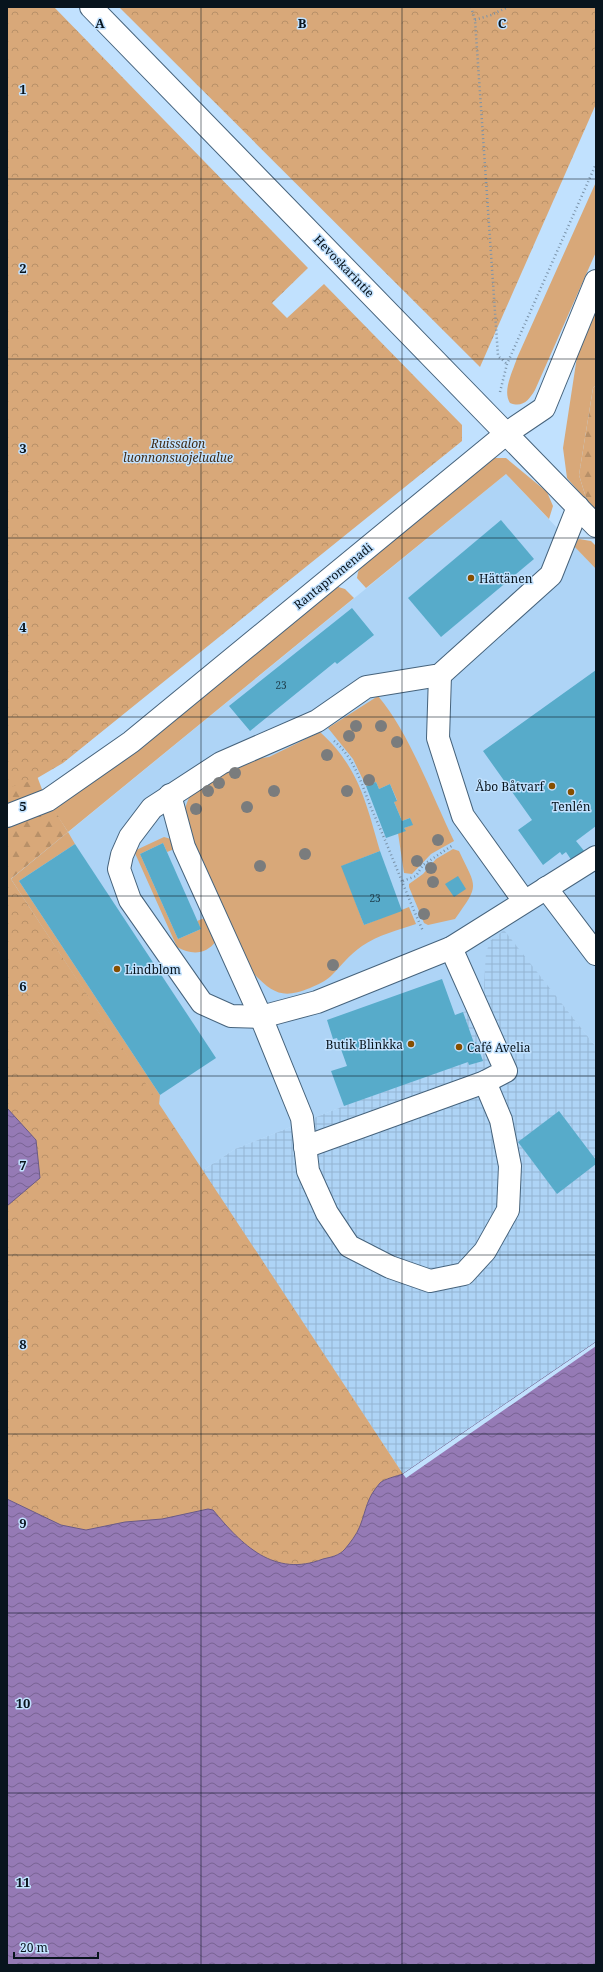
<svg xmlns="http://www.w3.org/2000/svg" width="603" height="1972" font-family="'Noto Serif',serif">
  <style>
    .built { fill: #aed4f6 }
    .industrial { fill: url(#industrial-grid) }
    .grass { fill: #d8a879 }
    .forest { fill: url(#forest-firs) }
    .park { fill: url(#park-crowns) }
    .water { fill: url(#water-waves); stroke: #6b5b87 }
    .pier { fill: #c1e1fe }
    .building { fill: #57abca }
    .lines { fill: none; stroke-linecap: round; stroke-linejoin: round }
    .minor-casing { stroke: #46637c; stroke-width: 24 }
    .path { stroke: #7b93a9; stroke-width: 2.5; stroke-dasharray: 1 3; stroke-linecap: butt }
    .minor { stroke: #fff; stroke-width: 22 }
    .tree { fill: #7a7c7d }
    .grid { fill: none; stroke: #08141d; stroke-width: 1; stroke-opacity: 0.55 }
    .poi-dot { fill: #874f00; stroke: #c1e1fe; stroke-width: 1.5 }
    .labels { text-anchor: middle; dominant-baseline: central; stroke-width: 3; stroke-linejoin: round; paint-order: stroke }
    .number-label { font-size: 10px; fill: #1c3a48 }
    .street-label { font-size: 12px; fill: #08141d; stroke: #c1e1fe }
    .park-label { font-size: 12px; font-style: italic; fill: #402a13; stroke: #c1e1fe }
    .poi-label { font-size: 12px; fill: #08141d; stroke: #c1e1fe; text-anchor: start }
    .grid-label { font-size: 13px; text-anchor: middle; font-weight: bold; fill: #08141d; stroke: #c1e1fe; stroke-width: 3; stroke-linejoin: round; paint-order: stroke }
  </style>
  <defs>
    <pattern id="industrial-grid" width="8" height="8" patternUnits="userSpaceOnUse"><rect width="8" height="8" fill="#aed4f6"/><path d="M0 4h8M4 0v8" fill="none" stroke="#94b5d2"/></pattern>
    <pattern id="forest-firs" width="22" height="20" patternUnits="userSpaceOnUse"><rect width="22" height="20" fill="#d8a879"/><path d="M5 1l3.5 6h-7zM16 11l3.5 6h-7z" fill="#b89068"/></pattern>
    <pattern id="park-crowns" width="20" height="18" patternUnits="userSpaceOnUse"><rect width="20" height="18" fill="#d8a879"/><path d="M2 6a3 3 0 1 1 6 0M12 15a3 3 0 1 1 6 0" fill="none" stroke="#b89068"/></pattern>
    <pattern id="water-waves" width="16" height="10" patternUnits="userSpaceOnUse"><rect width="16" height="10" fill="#957ab5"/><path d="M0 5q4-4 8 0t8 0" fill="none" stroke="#786393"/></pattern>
  </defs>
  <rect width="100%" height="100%" fill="#c1e1fe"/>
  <path class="built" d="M 506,474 L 596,569 L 596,1047 L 504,931 L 485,1003 L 463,1012 L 344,1106 L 235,1149 L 202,1171 L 11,879 Z"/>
  <path class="industrial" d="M 504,930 L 596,1047 L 596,1342 L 403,1474 L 202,1171 L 235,1149 L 344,1106 L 463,1012 L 485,1003 L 484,985 L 486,953 L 490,941 Z"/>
  <g class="grass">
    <path d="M 596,182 L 596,252 L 535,390 C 529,400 523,408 510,403 C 502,391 513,371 517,358 Z"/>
    <path d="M 596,308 L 596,385 L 593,388 L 579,475 L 587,501 L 567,478 L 563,448 L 578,350 Z"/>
    <path d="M 494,458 L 506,458 L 547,492 L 553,506 L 549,519 L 506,474 L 366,588 L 357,578 L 358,572 L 362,566 Z"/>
    <path d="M 579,539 L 591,541 L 596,546 L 596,569 L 571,543 Z"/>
    <path d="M 335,586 L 345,589 L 354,598 L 68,832 L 75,844 L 19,881 L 160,1095 L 159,1105 L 11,879 L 68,832 L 51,806 L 105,773 L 154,736 Z"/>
    <path d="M 378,696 C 409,732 433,798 454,841 L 431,854 L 412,874 L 404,873 L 398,833 L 405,831 L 404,828 L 412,825 L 410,818 L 402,821 L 394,802 L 397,800 L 390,784 L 379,789 L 376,782 L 366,786 L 353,759 L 328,728 Z"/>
    <path d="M 320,732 C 359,767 366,803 380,851 L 342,866 L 364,925 L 409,907 L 416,924 C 398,930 378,935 362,946 C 349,955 342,965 331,976 C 326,981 317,985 310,988 C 283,999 273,994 253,973 L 183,820 C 185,807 187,798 196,788 L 250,760 L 269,757 Z"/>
    <path d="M 164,837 L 171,839 L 177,848 L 167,852 L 163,843 L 140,854 L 178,939 L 201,929 L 197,921 L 209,916 L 216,941 C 206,955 191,955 177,947 L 134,851 Z"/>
    <path d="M 453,849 L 459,851 C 477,889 480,884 455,919 L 428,925 L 424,923 L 409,887 L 409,884 L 423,874 L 436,859 Z"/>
  </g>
  <g class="forest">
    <path d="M 596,385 L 596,510 L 587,501 L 579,475 L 593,388 Z"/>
    <path d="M 7,761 L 34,768 L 43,792 L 68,832 L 7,882 Z"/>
  </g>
  <g class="park">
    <path d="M 7,7 L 54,7 L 308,268 L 272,303 L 287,318 L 324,284 L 462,425 L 462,441 L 63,763 L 34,780 L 7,788 Z"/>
    <path d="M 119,7 L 596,7 L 596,104 L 480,367 Z"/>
    <path d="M 7,873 L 403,1474 L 462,1559 L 7,1595 Z"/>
  </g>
  <g class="water">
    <path d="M 7,1108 L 36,1140 L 40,1178 L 7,1206 Z"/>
    <path d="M 596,1342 L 596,1965 L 7,1965 L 7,1499 L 61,1525 L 86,1530 L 125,1522 L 162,1519 L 208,1509 L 213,1510 C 242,1545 274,1578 323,1559 C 331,1557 339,1556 345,1549 C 350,1543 357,1534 360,1526 C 367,1508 366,1499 380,1483 C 384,1479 397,1476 403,1474 Z"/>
  </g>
  <path class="pier" d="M 596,1342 L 596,1346 L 406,1478 L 403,1474 Z"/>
  <g class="building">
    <path d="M 501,520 L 534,559 L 441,637 L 408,598 Z"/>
    <path d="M 352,608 L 374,635 L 337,664 L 335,662 L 250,731 L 229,706 Z"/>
    <path d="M 596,670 L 596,826 L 576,841 L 585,852 L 572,861 L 566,852 L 562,855 L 560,852 L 543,865 L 518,830 L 532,820 L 483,751 Z"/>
    <path d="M 376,782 L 379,789 L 390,784 L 397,801 L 394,802 L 402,821 L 410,818 L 413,825 L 404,828 L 406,831 L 386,838 L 366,786 Z"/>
    <path d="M 163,843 L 201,929 L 178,939 L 140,854 Z"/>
    <path d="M 75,844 L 216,1058 L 160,1095 L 19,881 Z"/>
    <path d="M 380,851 L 402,911 L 364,925 L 341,866 Z"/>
    <path d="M 458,876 L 466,889 L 454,897 L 445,884 Z"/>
    <path d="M 442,979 L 455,1015 L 463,1012 L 474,1043 L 476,1042 L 483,1061 L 469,1065 L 468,1062 L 344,1106 L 331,1071 L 347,1066 L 337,1038 L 333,1039 L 327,1020 Z"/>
    <path d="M 559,1111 L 596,1160 L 596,1164 L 557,1194 L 518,1142 Z"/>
  </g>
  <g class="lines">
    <g class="minor-casing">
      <g id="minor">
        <path d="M 91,7 L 596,526"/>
        <path d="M 578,507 L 551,575 L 440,675 L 366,687 L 317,721 L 221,763 L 152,808 L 130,837 L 122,855 L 119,869 L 130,900 L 202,1003 L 231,1016 L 261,1017 L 317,1002 L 451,948 L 596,857"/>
        <path d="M 440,675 L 438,738 L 463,816 L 524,901"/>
        <path d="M 170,795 L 184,847 L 261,1017 L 302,1118 L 308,1171 L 327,1213 L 349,1246 L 390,1267 L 430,1281 L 464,1274 L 485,1251 L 508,1210 L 510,1166 L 501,1120 L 485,1082"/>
        <path d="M 7,816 L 48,800 L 131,742 L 507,433 L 544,408 L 596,281"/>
        <path d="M 546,888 L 596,954"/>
        <path d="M 305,1147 L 485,1082 L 506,1071 L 451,948"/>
      </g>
    </g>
    <g class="path">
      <path d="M 471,7 L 475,20 L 498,356 L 507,364"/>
      <path d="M 475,20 L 491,15 L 508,7"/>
      <path d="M 500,392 L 507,364 L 596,164"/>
      <path d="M 334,741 C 355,758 362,786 372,810 C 390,850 405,891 423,931"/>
      <path d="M 403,881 L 416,876 L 423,865 L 453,845"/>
    </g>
    <use href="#minor" class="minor"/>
  </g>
  <g class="tree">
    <circle cx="356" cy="726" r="6"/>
    <circle cx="381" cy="726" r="6"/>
    <circle cx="349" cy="736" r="6"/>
    <circle cx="397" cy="742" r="6"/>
    <circle cx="327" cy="755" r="6"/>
    <circle cx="235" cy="773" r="6"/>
    <circle cx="369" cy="780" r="6"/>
    <circle cx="219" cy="783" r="6"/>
    <circle cx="208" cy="791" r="6"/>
    <circle cx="274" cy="791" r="6"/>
    <circle cx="347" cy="791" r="6"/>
    <circle cx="247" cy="807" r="6"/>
    <circle cx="196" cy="809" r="6"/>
    <circle cx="438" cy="840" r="6"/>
    <circle cx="305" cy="854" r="6"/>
    <circle cx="417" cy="861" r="6"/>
    <circle cx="260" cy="866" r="6"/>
    <circle cx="431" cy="868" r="6"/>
    <circle cx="433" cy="882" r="6"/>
    <circle cx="424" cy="914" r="6"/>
    <circle cx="333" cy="965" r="6"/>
  </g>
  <path class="grid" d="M 201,7 L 201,1965M 402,7 L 402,1965M 7,179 L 596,179M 7,359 L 596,359M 7,538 L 596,538M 7,717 L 596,717M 7,896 L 596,896M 7,1076 L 596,1076M 7,1255 L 596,1255M 7,1434 L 596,1434M 7,1613 L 596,1613M 7,1793 L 596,1793"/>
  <g class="poi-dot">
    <circle cx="471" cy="578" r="4"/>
    <circle cx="552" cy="786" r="4"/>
    <circle cx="571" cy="792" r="4"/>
    <circle cx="117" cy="969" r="4"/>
    <circle cx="411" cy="1044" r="4"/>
    <circle cx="459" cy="1047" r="4"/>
  </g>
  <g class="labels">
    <g class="number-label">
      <text x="281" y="685">23</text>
      <text x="375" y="898">23</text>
    </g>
    <g class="street-label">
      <text transform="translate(344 266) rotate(46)">Hevoskarintie</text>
      <text transform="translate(333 576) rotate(-39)">Rantapromenadi</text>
    </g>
    <g class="park-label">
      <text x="178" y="443">Ruissalon<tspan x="178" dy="14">luonnonsuojelualue</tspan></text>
    </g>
    <g class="poi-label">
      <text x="479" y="578">Hättänen</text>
      <text x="544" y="786" text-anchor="end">Åbo Båtvarf</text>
      <text x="571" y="806" text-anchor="middle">Tenlén</text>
      <text x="125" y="969">Lindblom</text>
      <text x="403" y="1044" text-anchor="end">Butik Blinkka</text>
      <text x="467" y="1047">Café Avelia</text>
    </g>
  </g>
  <g class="grid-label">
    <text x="100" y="28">A</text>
    <text x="302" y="28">B</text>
    <text x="502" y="28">C</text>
    <text x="23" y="94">1</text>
    <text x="23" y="273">2</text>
    <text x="23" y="453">3</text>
    <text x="23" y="632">4</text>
    <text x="23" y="811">5</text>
    <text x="23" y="991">6</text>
    <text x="23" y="1170">7</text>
    <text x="23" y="1349">8</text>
    <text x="23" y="1528">9</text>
    <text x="23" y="1708">10</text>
    <text x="23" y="1887">11</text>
  </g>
  <rect width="603" height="1972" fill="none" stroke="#08141d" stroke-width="16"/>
  <path d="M14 1952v6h84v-6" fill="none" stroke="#08141d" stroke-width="2"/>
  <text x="20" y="1952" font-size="12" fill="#08141d" stroke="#c1e1fe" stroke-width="3" paint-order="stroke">20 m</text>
</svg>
